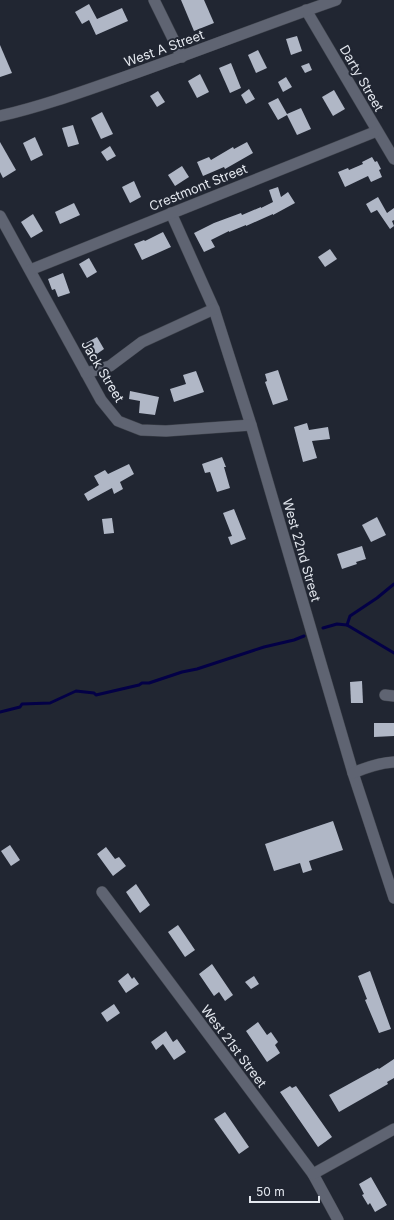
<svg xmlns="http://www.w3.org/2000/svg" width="394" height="1220" font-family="Inter,sans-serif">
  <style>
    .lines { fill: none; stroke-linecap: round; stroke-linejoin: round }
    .stream { stroke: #030046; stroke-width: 3 }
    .building { fill: #b0b7c6 }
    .minor-casing { stroke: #3f434c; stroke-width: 12 }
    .minor { stroke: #5f6472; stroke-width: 11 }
    .labels { text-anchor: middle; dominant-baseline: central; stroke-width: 4; stroke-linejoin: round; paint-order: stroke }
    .street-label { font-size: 13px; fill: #e4e8ef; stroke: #212632 }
  </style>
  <rect width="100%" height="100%" fill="#212632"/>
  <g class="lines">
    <g class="stream">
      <path d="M 347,625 L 350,616 L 377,598 L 394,584"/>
      <path d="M 323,628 L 337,624 L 347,625 L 394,653"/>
      <path d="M 0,712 L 20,707 L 22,704 L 50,703 L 76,691 L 94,693 L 96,695 L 139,685 L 142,683 L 149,683 L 182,672 L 197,669 L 264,647 L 294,640 L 304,636"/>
    </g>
  </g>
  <g class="building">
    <path d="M 181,0 L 204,0 L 214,23 L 194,31 Z"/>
    <path d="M 89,4 L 97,19 L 122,8 L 128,21 L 96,35 L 89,20 L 82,24 L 75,12 Z"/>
    <path d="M 297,36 L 302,51 L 291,55 L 286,39 Z"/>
    <path d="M 0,45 L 12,73 L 0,77 Z"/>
    <path d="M 258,50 L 267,68 L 256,73 L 248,55 Z"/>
    <path d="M 231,63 L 241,88 L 230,93 L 219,68 Z"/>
    <path d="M 309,63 L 312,70 L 305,73 L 301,66 Z"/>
    <path d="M 200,74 L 209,92 L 197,98 L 188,81 Z"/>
    <path d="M 286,77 L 292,87 L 283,92 L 278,82 Z"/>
    <path d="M 249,89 L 255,99 L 246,104 L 241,95 Z"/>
    <path d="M 334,90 L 345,109 L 333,116 L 322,97 Z"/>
    <path d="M 158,91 L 165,102 L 157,107 L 150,96 Z"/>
    <path d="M 278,98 L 287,114 L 301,108 L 311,129 L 297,135 L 287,115 L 278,120 L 268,103 Z"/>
    <path d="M 102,112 L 113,134 L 101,139 L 91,118 Z"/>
    <path d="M 73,125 L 79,144 L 68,147 L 62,128 Z"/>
    <path d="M 35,137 L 43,155 L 31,161 L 23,143 Z"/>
    <path d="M 0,142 L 16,170 L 3,178 L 0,172 Z"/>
    <path d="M 247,142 L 253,153 L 225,169 L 224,167 L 203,176 L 197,162 L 209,157 L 211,160 L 233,147 L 234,149 Z"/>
    <path d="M 110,146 L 116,156 L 107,161 L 101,152 Z"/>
    <path d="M 372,157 L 375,162 L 377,161 L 381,169 L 379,170 L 382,177 L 371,182 L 368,176 L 345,187 L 338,172 L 348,168 L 349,170 L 363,164 L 362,162 Z"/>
    <path d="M 182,166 L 189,177 L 175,186 L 168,175 Z"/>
    <path d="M 134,181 L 141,197 L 130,203 L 122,187 Z"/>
    <path d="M 278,187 L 281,197 L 288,192 L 295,203 L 273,215 L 273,214 L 246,226 L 246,225 L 229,232 L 229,231 L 211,240 L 215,247 L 204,252 L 194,233 L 214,223 L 241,213 L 242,215 L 261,207 L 261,208 L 273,202 L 269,190 Z"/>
    <path d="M 378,197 L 387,213 L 394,208 L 394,220 L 392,221 L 394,226 L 390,229 L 377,210 L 371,213 L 366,204 Z"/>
    <path d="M 74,203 L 80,215 L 60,224 L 55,212 Z"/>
    <path d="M 33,214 L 43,231 L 31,238 L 21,222 Z"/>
    <path d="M 163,232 L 171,247 L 142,260 L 134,244 L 144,240 L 145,241 Z"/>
    <path d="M 330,249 L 337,259 L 325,267 L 318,257 Z"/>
    <path d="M 89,258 L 97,272 L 87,278 L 79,264 Z"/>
    <path d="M 63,273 L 70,293 L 58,297 L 55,289 L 52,290 L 48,279 Z"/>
    <path d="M 97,337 L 104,349 L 94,356 L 86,343 Z"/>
    <path d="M 278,370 L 288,400 L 273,405 L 265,382 L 267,381 L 265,374 Z"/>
    <path d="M 196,371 L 204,392 L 174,402 L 170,389 L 186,384 L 183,375 Z"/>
    <path d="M 130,391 L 159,397 L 155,415 L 139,413 L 140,401 L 129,399 Z"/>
    <path d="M 307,423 L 309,430 L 328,427 L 330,439 L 312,441 L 317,458 L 303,462 L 294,427 Z"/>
    <path d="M 222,457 L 226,467 L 224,467 L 230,488 L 217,492 L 210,472 L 205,473 L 202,464 Z"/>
    <path d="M 129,464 L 134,474 L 120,482 L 123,489 L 114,494 L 112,488 L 88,501 L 84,494 L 99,485 L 94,476 L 105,470 L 108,474 Z"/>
    <path d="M 234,509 L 246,539 L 231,545 L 228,537 L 232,536 L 223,513 Z"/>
    <path d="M 377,517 L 386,535 L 371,542 L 362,525 Z"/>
    <path d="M 112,518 L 114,533 L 104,534 L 102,519 Z"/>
    <path d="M 362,546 L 366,559 L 356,562 L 357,564 L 342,569 L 337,554 Z"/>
    <path d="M 362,681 L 363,703 L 351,703 L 350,682 Z"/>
    <path d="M 374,723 L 394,723 L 394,736 L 374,737 Z"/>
    <path d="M 333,821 L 343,850 L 309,861 L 312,870 L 303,873 L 300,863 L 274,871 L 265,844 Z"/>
    <path d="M 10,845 L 20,860 L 11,866 L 1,851 Z"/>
    <path d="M 106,847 L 115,859 L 119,857 L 126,866 L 113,876 L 97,854 Z"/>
    <path d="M 136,884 L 150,905 L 140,913 L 126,892 Z"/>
    <path d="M 178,925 L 195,950 L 185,957 L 168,932 Z"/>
    <path d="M 212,964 L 233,995 L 225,1001 L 219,992 L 214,996 L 199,974 Z"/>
    <path d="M 370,971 L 391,1029 L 379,1033 L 365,1000 L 367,999 L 358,976 Z"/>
    <path d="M 128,973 L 132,979 L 134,977 L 139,984 L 126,993 L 118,981 Z"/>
    <path d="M 254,976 L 259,984 L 251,989 L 245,982 Z"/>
    <path d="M 114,1004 L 120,1013 L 107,1022 L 101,1013 Z"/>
    <path d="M 258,1022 L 267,1035 L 271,1032 L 278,1042 L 275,1045 L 280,1053 L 267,1062 L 246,1031 Z"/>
    <path d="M 166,1031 L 173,1042 L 177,1039 L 186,1052 L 174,1060 L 163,1044 L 156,1050 L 151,1042 Z"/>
    <path d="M 394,1059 L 394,1078 L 387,1082 L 388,1084 L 339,1112 L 329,1095 L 378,1068 L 379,1069 Z"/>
    <path d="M 290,1086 L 292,1088 L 296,1086 L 332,1137 L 318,1147 L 280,1092 Z"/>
    <path d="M 225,1112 L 249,1147 L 239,1154 L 214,1119 Z"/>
    <path d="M 371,1177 L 387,1205 L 375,1212 L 370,1203 L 368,1205 L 362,1195 L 364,1194 L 359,1184 Z"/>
  </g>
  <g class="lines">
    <g class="minor-casing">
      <g id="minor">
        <path d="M 154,0 L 182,57"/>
        <path d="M 306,10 L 394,159"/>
        <path d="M 0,116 C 39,107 76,94 113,81 C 188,55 261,26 336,0"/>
        <path d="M 171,213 L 214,309 L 251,425 L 353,773 L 394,898"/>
        <path d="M 0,216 L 101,400 L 118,421 L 141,430 L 166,431 L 251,425"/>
        <path d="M 30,270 L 377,131"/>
        <path d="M 86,373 L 110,366 L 142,342 L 214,309"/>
        <path d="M 385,695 L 394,696"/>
        <path d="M 353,773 C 367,767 379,763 394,762"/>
        <path d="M 102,892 L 313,1174 L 338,1220"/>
        <path d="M 313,1174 L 394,1129"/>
      </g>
    </g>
    <use href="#minor" class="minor"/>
  </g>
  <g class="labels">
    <g class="street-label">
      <text transform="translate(164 48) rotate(-20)">West A Street</text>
      <text transform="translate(362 78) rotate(60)">Darty Street</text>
      <text transform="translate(198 187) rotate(-22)">Crestmont Street</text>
      <text transform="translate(103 371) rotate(59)">Jack Street</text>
      <text transform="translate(302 550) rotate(74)">West 22nd Street</text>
      <text transform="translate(234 1046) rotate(53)">West 21st Street</text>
    </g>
  </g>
  <path d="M250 1196v6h69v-6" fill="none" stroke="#e4e8ef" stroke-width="2"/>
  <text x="256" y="1196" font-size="12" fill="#e4e8ef" stroke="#212632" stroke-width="3" paint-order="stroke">50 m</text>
</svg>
